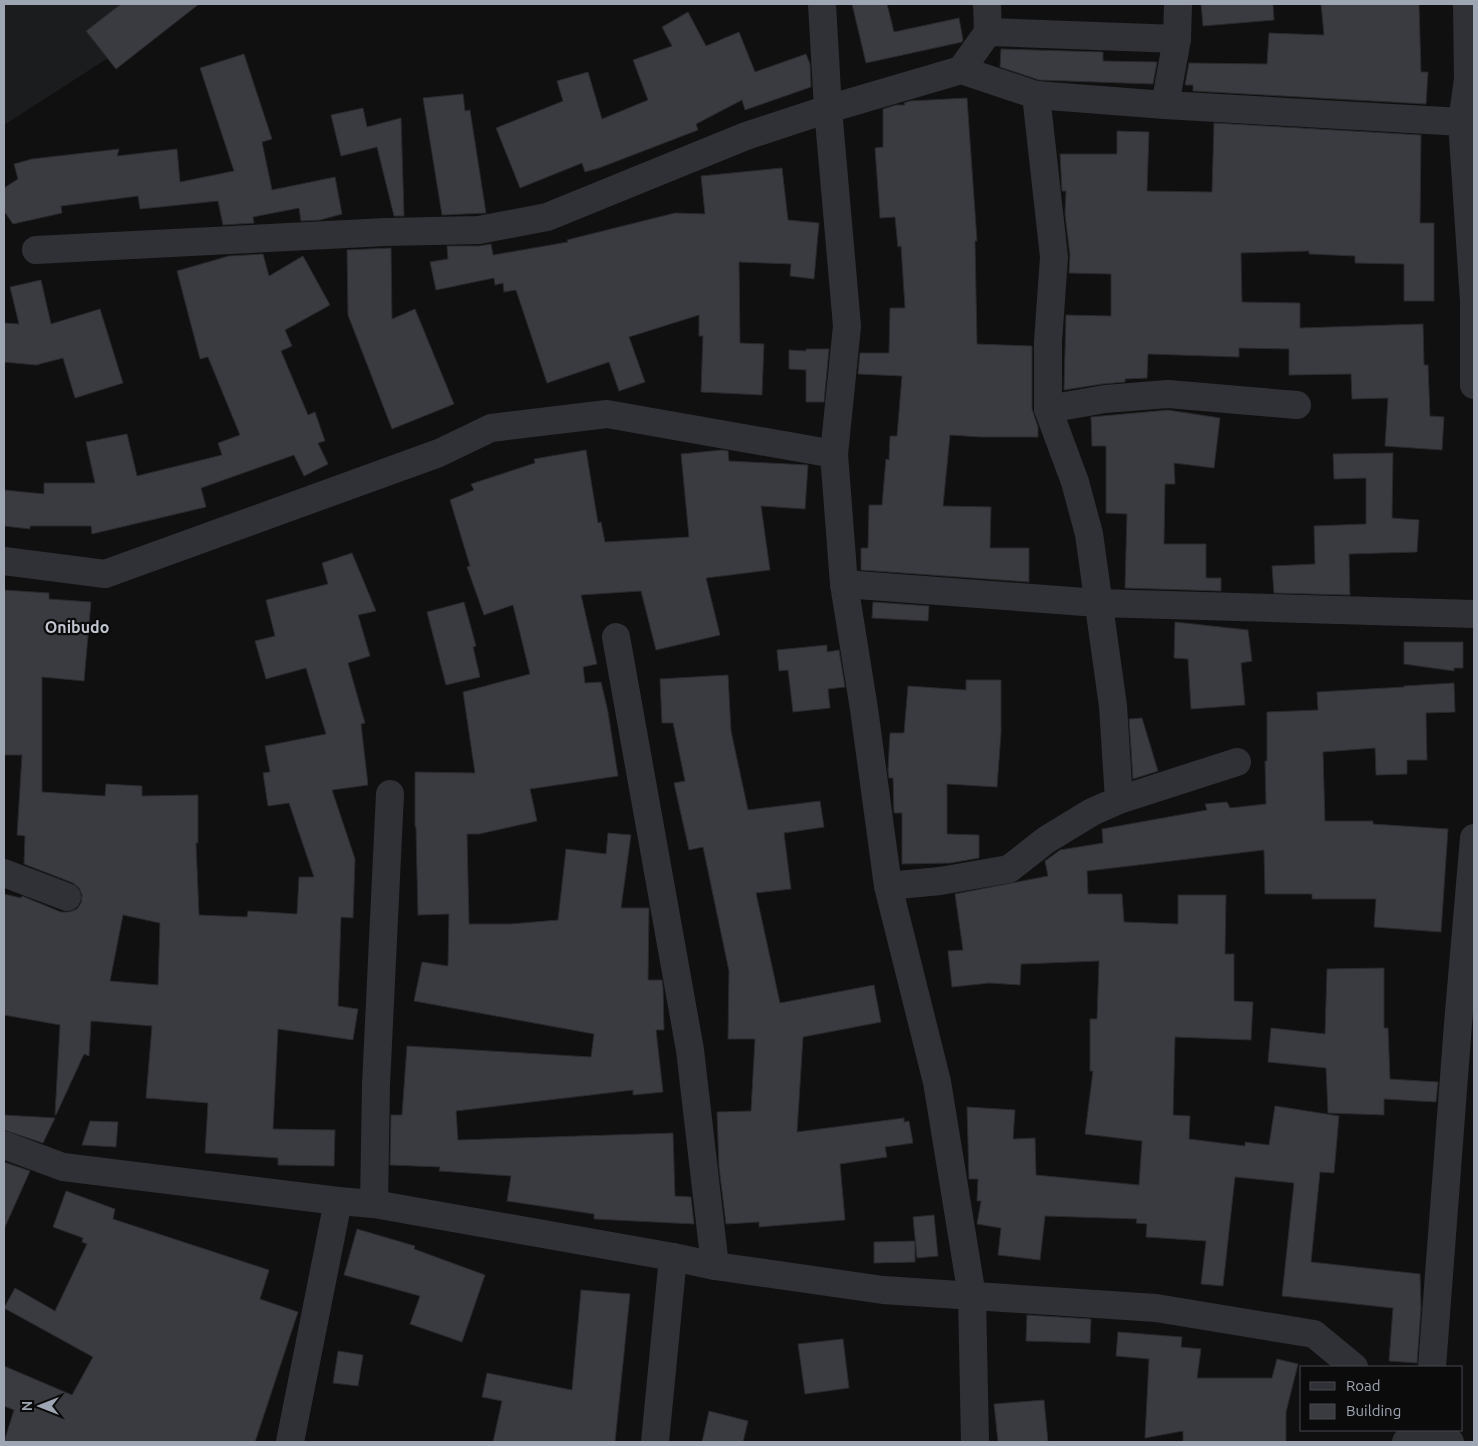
<svg xmlns="http://www.w3.org/2000/svg" width="1478" height="1446" font-family="Ubuntu,sans-serif">
  <style>
    .built { fill: #1b1c1e }
    .building { fill: #3a3b41; stroke: #29292d; fill-rule: evenodd }
    .lines { fill: none; stroke-linecap: round; stroke-linejoin: round }
    .street { stroke: #303136; stroke-width: 28 }
    .labels { text-anchor: middle; dominant-baseline: central; stroke-width: 4.5; stroke-linejoin: round; paint-order: stroke }
    .quarter-label { font-size: 16px; font-weight: bold; fill: #c1c5cf; stroke: #0b0b0c }
  </style>
  <rect width="100%" height="100%" fill="#101011"/>
  <path class="built" d="M 4,4 L 192,4 L 4,125 Z"/>
  <g class="building">
    <path d="M 121,4 L 199,4 L 116,69 L 86,31 Z"/>
    <path d="M 852,4 L 887,4 L 894,32 L 959,18 L 963,40 L 962,42 L 866,63 Z"/>
    <path d="M 1201,4 L 1273,4 L 1274,20 L 1203,26 Z"/>
    <path d="M 1321,4 L 1419,4 L 1421,72 L 1428,72 L 1426,104 L 1193,91 L 1193,85 L 1185,85 L 1189,63 L 1267,64 L 1269,33 L 1324,35 Z"/>
    <path d="M 688,12 L 706,46 L 739,32 L 755,72 L 806,54 L 810,64 L 811,87 L 745,110 L 742,100 L 696,124 L 698,130 L 599,168 L 585,172 L 582,163 L 520,188 L 496,128 L 563,101 L 557,81 L 588,72 L 602,119 L 648,100 L 633,60 L 672,46 L 662,27 Z"/>
    <path d="M 1001,49 L 1103,52 L 1103,61 L 1157,62 L 1153,84 L 1039,80 L 1000,67 Z"/>
    <path d="M 244,54 L 272,139 L 262,142 L 272,190 L 335,177 L 342,214 L 320,220 L 301,221 L 299,208 L 253,217 L 254,223 L 223,225 L 218,201 L 140,209 L 138,196 L 61,206 L 62,213 L 13,224 L 4,211 L 4,188 L 18,179 L 14,164 L 32,159 L 119,149 L 117,156 L 177,149 L 180,182 L 234,171 L 200,68 Z"/>
    <path d="M 463,94 L 465,111 L 470,110 L 486,213 L 442,215 L 423,98 Z"/>
    <path d="M 967,98 L 977,241 L 975,241 L 977,344 L 1032,346 L 1032,409 L 1038,427 L 1038,437 L 981,437 L 950,435 L 943,506 L 991,507 L 990,548 L 1029,548 L 1029,582 L 861,570 L 861,548 L 868,548 L 869,505 L 882,505 L 886,459 L 889,460 L 890,436 L 897,436 L 902,376 L 858,374 L 860,353 L 889,353 L 890,308 L 905,308 L 901,246 L 898,247 L 895,217 L 880,218 L 875,148 L 883,147 L 883,109 L 896,105 L 905,105 L 904,103 L 910,101 Z"/>
    <path d="M 363,108 L 367,127 L 401,118 L 404,216 L 394,216 L 377,147 L 341,156 L 331,115 Z"/>
    <path d="M 1214,123 L 1421,135 L 1420,223 L 1434,223 L 1434,301 L 1404,301 L 1404,264 L 1355,263 L 1355,256 L 1309,254 L 1309,251 L 1241,253 L 1242,302 L 1300,303 L 1300,328 L 1423,324 L 1424,365 L 1428,365 L 1430,416 L 1444,417 L 1442,450 L 1385,446 L 1388,398 L 1352,399 L 1351,374 L 1289,375 L 1289,349 L 1239,348 L 1239,357 L 1148,354 L 1147,378 L 1125,379 L 1125,382 L 1102,384 L 1064,390 L 1066,315 L 1111,316 L 1111,274 L 1069,273 L 1070,255 L 1065,214 L 1066,191 L 1062,191 L 1060,154 L 1117,154 L 1117,131 L 1149,132 L 1147,191 L 1212,192 Z"/>
    <path d="M 782,168 L 788,220 L 819,223 L 814,279 L 790,276 L 791,264 L 739,262 L 740,343 L 764,344 L 762,395 L 701,392 L 703,336 L 699,336 L 699,315 L 629,337 L 645,382 L 619,391 L 609,362 L 547,383 L 516,290 L 504,292 L 503,283 L 495,285 L 494,278 L 436,290 L 430,262 L 448,259 L 447,246 L 479,246 L 491,244 L 493,255 L 568,242 L 567,240 L 675,213 L 705,214 L 701,176 Z"/>
    <path d="M 391,248 L 392,319 L 415,309 L 454,404 L 392,429 L 348,315 L 347,250 Z"/>
    <path d="M 263,254 L 269,276 L 303,256 L 330,305 L 285,330 L 292,346 L 281,351 L 308,415 L 315,412 L 325,441 L 318,443 L 328,464 L 304,476 L 294,455 L 201,488 L 206,507 L 92,534 L 91,526 L 30,526 L 30,529 L 4,526 L 4,490 L 44,494 L 44,483 L 95,483 L 86,442 L 127,434 L 137,476 L 222,455 L 218,443 L 240,435 L 208,357 L 200,359 L 177,271 L 229,256 Z"/>
    <path d="M 41,280 L 51,324 L 100,309 L 123,383 L 75,398 L 63,358 L 36,365 L 4,362 L 4,323 L 19,324 L 10,287 Z"/>
    <path d="M 806,349 L 829,349 L 824,402 L 806,402 L 806,370 L 789,369 L 789,350 L 806,351 Z"/>
    <path d="M 1168,410 L 1220,418 L 1214,468 L 1174,463 L 1175,484 L 1165,484 L 1164,544 L 1206,544 L 1206,578 L 1221,578 L 1221,591 L 1125,588 L 1127,514 L 1106,513 L 1106,446 L 1092,446 L 1091,417 Z"/>
    <path d="M 586,450 L 598,523 L 601,522 L 605,542 L 689,537 L 681,454 L 722,450 L 728,451 L 729,461 L 808,465 L 805,509 L 761,506 L 770,570 L 706,578 L 720,635 L 656,650 L 641,591 L 581,595 L 597,664 L 583,667 L 585,683 L 601,682 L 608,712 L 618,776 L 530,789 L 537,821 L 479,834 L 467,834 L 469,924 L 511,924 L 558,920 L 566,849 L 606,854 L 608,833 L 631,835 L 621,908 L 649,908 L 648,980 L 662,980 L 663,987 L 664,1030 L 656,1030 L 663,1092 L 633,1095 L 633,1090 L 456,1111 L 458,1140 L 673,1133 L 675,1196 L 691,1197 L 694,1224 L 594,1219 L 594,1214 L 507,1201 L 511,1176 L 439,1171 L 440,1167 L 390,1165 L 391,1115 L 402,1115 L 407,1046 L 591,1057 L 594,1034 L 414,1001 L 422,962 L 448,966 L 449,914 L 418,915 L 416,827 L 415,827 L 415,772 L 475,773 L 463,692 L 530,674 L 513,605 L 484,615 L 467,567 L 470,566 L 450,500 L 474,490 L 471,484 L 535,463 L 534,459 Z"/>
    <path d="M 1393,453 L 1392,518 L 1419,520 L 1417,552 L 1349,554 L 1350,595 L 1274,593 L 1272,566 L 1315,564 L 1314,526 L 1366,524 L 1366,478 L 1334,479 L 1333,454 Z"/>
    <path d="M 352,553 L 376,611 L 358,615 L 370,656 L 348,663 L 365,723 L 361,724 L 368,785 L 332,790 L 355,859 L 353,918 L 341,917 L 338,1006 L 358,1009 L 353,1040 L 278,1029 L 273,1129 L 335,1130 L 334,1166 L 278,1165 L 278,1158 L 205,1153 L 208,1103 L 146,1098 L 152,1026 L 91,1021 L 89,1056 L 84,1054 L 56,1115 L 55,1115 L 60,1025 L 4,1015 L 4,894 L 21,898 L 22,896 L 61,912 L 69,912 L 77,909 L 81,903 L 82,895 L 79,888 L 73,883 L 24,864 L 25,836 L 17,835 L 22,755 L 4,755 L 4,590 L 49,593 L 49,599 L 91,602 L 84,681 L 42,677 L 42,792 L 105,796 L 106,784 L 142,786 L 142,796 L 198,795 L 198,843 L 196,843 L 199,915 L 247,917 L 248,911 L 297,914 L 299,877 L 314,877 L 289,803 L 268,806 L 263,773 L 270,772 L 265,746 L 326,734 L 306,668 L 266,679 L 255,641 L 275,636 L 266,600 L 328,584 L 322,563 ZM 123,915 L 160,923 L 158,985 L 110,981 Z"/>
    <path d="M 464,602 L 476,646 L 473,647 L 480,677 L 446,685 L 427,612 Z"/>
    <path d="M 873,602 L 929,606 L 928,621 L 872,618 Z"/>
    <path d="M 1175,622 L 1248,630 L 1252,661 L 1241,663 L 1245,705 L 1191,709 L 1188,659 L 1174,658 Z"/>
    <path d="M 1404,642 L 1463,642 L 1463,668 L 1454,668 L 1454,671 L 1404,664 Z"/>
    <path d="M 827,645 L 827,652 L 839,650 L 845,687 L 828,689 L 830,708 L 793,712 L 788,670 L 779,671 L 777,650 Z"/>
    <path d="M 728,675 L 731,731 L 748,810 L 820,801 L 824,827 L 784,833 L 791,889 L 756,893 L 780,1003 L 874,985 L 881,1022 L 803,1037 L 797,1132 L 904,1118 L 904,1122 L 909,1121 L 913,1143 L 885,1147 L 887,1157 L 840,1164 L 845,1220 L 759,1227 L 759,1222 L 726,1224 L 719,1167 L 717,1112 L 751,1111 L 755,1039 L 728,1039 L 729,971 L 703,847 L 689,850 L 674,783 L 685,781 L 673,723 L 662,723 L 660,679 Z"/>
    <path d="M 966,680 L 1001,680 L 1001,733 L 997,787 L 947,784 L 947,834 L 979,835 L 979,858 L 950,863 L 902,864 L 902,813 L 894,813 L 893,778 L 889,778 L 888,770 L 890,733 L 904,733 L 908,686 L 966,690 Z"/>
    <path d="M 1454,683 L 1455,712 L 1426,713 L 1427,760 L 1407,760 L 1407,774 L 1376,775 L 1375,748 L 1323,752 L 1325,821 L 1373,821 L 1373,824 L 1448,829 L 1441,932 L 1374,927 L 1376,899 L 1312,899 L 1312,894 L 1265,894 L 1264,850 L 1087,871 L 1088,894 L 1122,894 L 1124,922 L 1178,924 L 1178,895 L 1226,895 L 1225,954 L 1234,954 L 1234,1001 L 1253,1002 L 1251,1040 L 1175,1037 L 1173,1115 L 1190,1116 L 1189,1139 L 1245,1146 L 1245,1142 L 1269,1145 L 1275,1106 L 1339,1116 L 1334,1173 L 1320,1172 L 1311,1262 L 1420,1274 L 1421,1308 L 1417,1363 L 1389,1361 L 1393,1308 L 1282,1296 L 1294,1183 L 1235,1177 L 1223,1286 L 1201,1284 L 1206,1241 L 1146,1237 L 1147,1224 L 1136,1223 L 1137,1219 L 1045,1216 L 1040,1260 L 998,1255 L 1001,1228 L 977,1224 L 981,1201 L 977,1201 L 978,1179 L 969,1179 L 967,1107 L 1015,1110 L 1013,1139 L 1035,1138 L 1036,1175 L 1139,1185 L 1142,1141 L 1085,1134 L 1093,1071 L 1090,1071 L 1090,1019 L 1097,1019 L 1099,961 L 1021,964 L 1020,985 L 989,983 L 952,987 L 948,951 L 963,950 L 955,894 L 1048,876 L 1045,861 L 1060,850 L 1103,843 L 1102,829 L 1207,810 L 1205,804 L 1227,802 L 1230,808 L 1266,804 L 1265,761 L 1267,761 L 1267,712 L 1318,710 L 1317,692 L 1404,687 L 1404,686 Z"/>
    <path d="M 1142,718 L 1158,771 L 1133,779 L 1129,719 Z"/>
    <path d="M 1384,968 L 1384,1028 L 1388,1028 L 1390,1079 L 1438,1082 L 1436,1102 L 1384,1099 L 1384,1115 L 1328,1113 L 1326,1068 L 1268,1062 L 1271,1028 L 1325,1034 L 1327,969 Z"/>
    <path d="M 4,1115 L 55,1118 L 43,1143 L 4,1130 Z"/>
    <path d="M 90,1121 L 118,1122 L 116,1147 L 82,1145 Z"/>
    <path d="M 4,1162 L 30,1171 L 4,1229 Z"/>
    <path d="M 66,1191 L 115,1209 L 113,1219 L 269,1270 L 260,1299 L 298,1312 L 255,1442 L 4,1442 L 14,1410 L 4,1406 L 4,1366 L 72,1395 L 93,1357 L 4,1308 L 15,1288 L 55,1311 L 87,1244 L 82,1242 L 83,1238 L 53,1227 Z"/>
    <path d="M 934,1215 L 938,1256 L 917,1258 L 913,1217 Z"/>
    <path d="M 357,1229 L 415,1246 L 414,1249 L 485,1275 L 462,1342 L 410,1324 L 420,1296 L 344,1275 Z"/>
    <path d="M 915,1241 L 915,1262 L 874,1263 L 874,1242 Z"/>
    <path d="M 581,1290 L 630,1294 L 615,1442 L 493,1442 L 502,1401 L 482,1397 L 487,1373 L 572,1390 Z"/>
    <path d="M 1027,1315 L 1091,1319 L 1090,1343 L 1026,1341 Z"/>
    <path d="M 1118,1332 L 1182,1337 L 1181,1347 L 1201,1349 L 1197,1378 L 1272,1378 L 1277,1359 L 1298,1364 L 1286,1412 L 1286,1442 L 1183,1442 L 1183,1431 L 1145,1438 L 1149,1359 L 1116,1356 Z"/>
    <path d="M 843,1339 L 849,1388 L 805,1394 L 798,1344 Z"/>
    <path d="M 338,1351 L 363,1355 L 358,1386 L 333,1383 Z"/>
    <path d="M 1044,1400 L 1048,1442 L 998,1442 L 994,1404 Z"/>
    <path d="M 709,1411 L 748,1421 L 743,1442 L 702,1442 Z"/>
  </g>
  <g class="lines">
    <g class="street">
      <path d="M 822,4 L 828,109 L 847,326 L 834,454 L 844,584 L 864,709 L 888,886 L 937,1082 L 972,1296 L 975,1442"/>
      <path d="M 1467,4 L 1468,79 L 1462,122 L 1474,301 L 1474,385"/>
      <path d="M 988,32 L 1177,39"/>
      <path d="M 961,70 L 988,32 L 987,4"/>
      <path d="M 1036,95 L 1054,257 L 1048,342 L 1048,409 L 1105,399 L 1168,394 L 1297,405"/>
      <path d="M 1165,105 L 1177,39 L 1178,4"/>
      <path d="M 36,250 L 386,232 L 479,230 L 547,217 L 746,136 L 828,109 L 961,70 L 1036,95 L 1165,105 L 1462,122"/>
      <path d="M 1048,409 L 1075,482 L 1089,534 L 1113,706 L 1119,800"/>
      <path d="M 4,561 L 105,574 L 439,453 L 491,428 L 607,414 L 834,454"/>
      <path d="M 844,584 L 1098,603 L 1474,614"/>
      <path d="M 616,637 L 690,1050 L 715,1266"/>
      <path d="M 4,873 L 67,897"/>
      <path d="M 888,886 L 940,881 L 1009,869 L 1046,840 L 1092,812 L 1119,800 L 1237,762"/>
      <path d="M 4,1145 L 63,1167 L 338,1201 L 374,1204 L 673,1257 L 715,1266 L 883,1290 L 1156,1308 L 1314,1334 L 1354,1367"/>
      <path d="M 374,1204 L 376,1085 L 390,794"/>
      <path d="M 1432,1367 L 1458,1024 L 1474,838"/>
      <path d="M 1430,1430 L 1450,1442"/>
      <path d="M 290,1442 L 338,1201"/>
      <path d="M 655,1442 L 673,1257"/>
      <path d="M 1406,1442 L 1424,1430"/>
    </g>
  </g>
  <g class="labels">
    <g class="quarter-label">
      <text x="77" y="627">Onibudo</text>
    </g>
  </g>
  <rect width="1478" height="1446" fill="none" stroke="#9fa6b3" stroke-width="10"/>
  <rect x="1300" y="1366" width="162" height="65" fill="#0b0b0c" stroke="#46494f"/>
  <rect x="1310" y="1382" width="25" height="8" fill="#303136" stroke="#46494f"/>
  <text x="1346" y="1391" font-size="15" fill="#9fa6b3">Road</text>
  <rect x="1310" y="1404" width="25" height="15" fill="#3a3b41" stroke="#46494f"/>
  <text x="1346" y="1416" font-size="15" fill="#9fa6b3">Building</text>
  <g transform="translate(40 1406) rotate(270)" stroke="#0b0b0c" stroke-width="4" paint-order="stroke">
  <path d="M0-4L9 19L0 12L-9 19Z" fill="#9fa6b3"/>
  <text y="-8" font-size="14" font-weight="bold" text-anchor="middle" fill="#9fa6b3">N</text>
  </g>
</svg>
